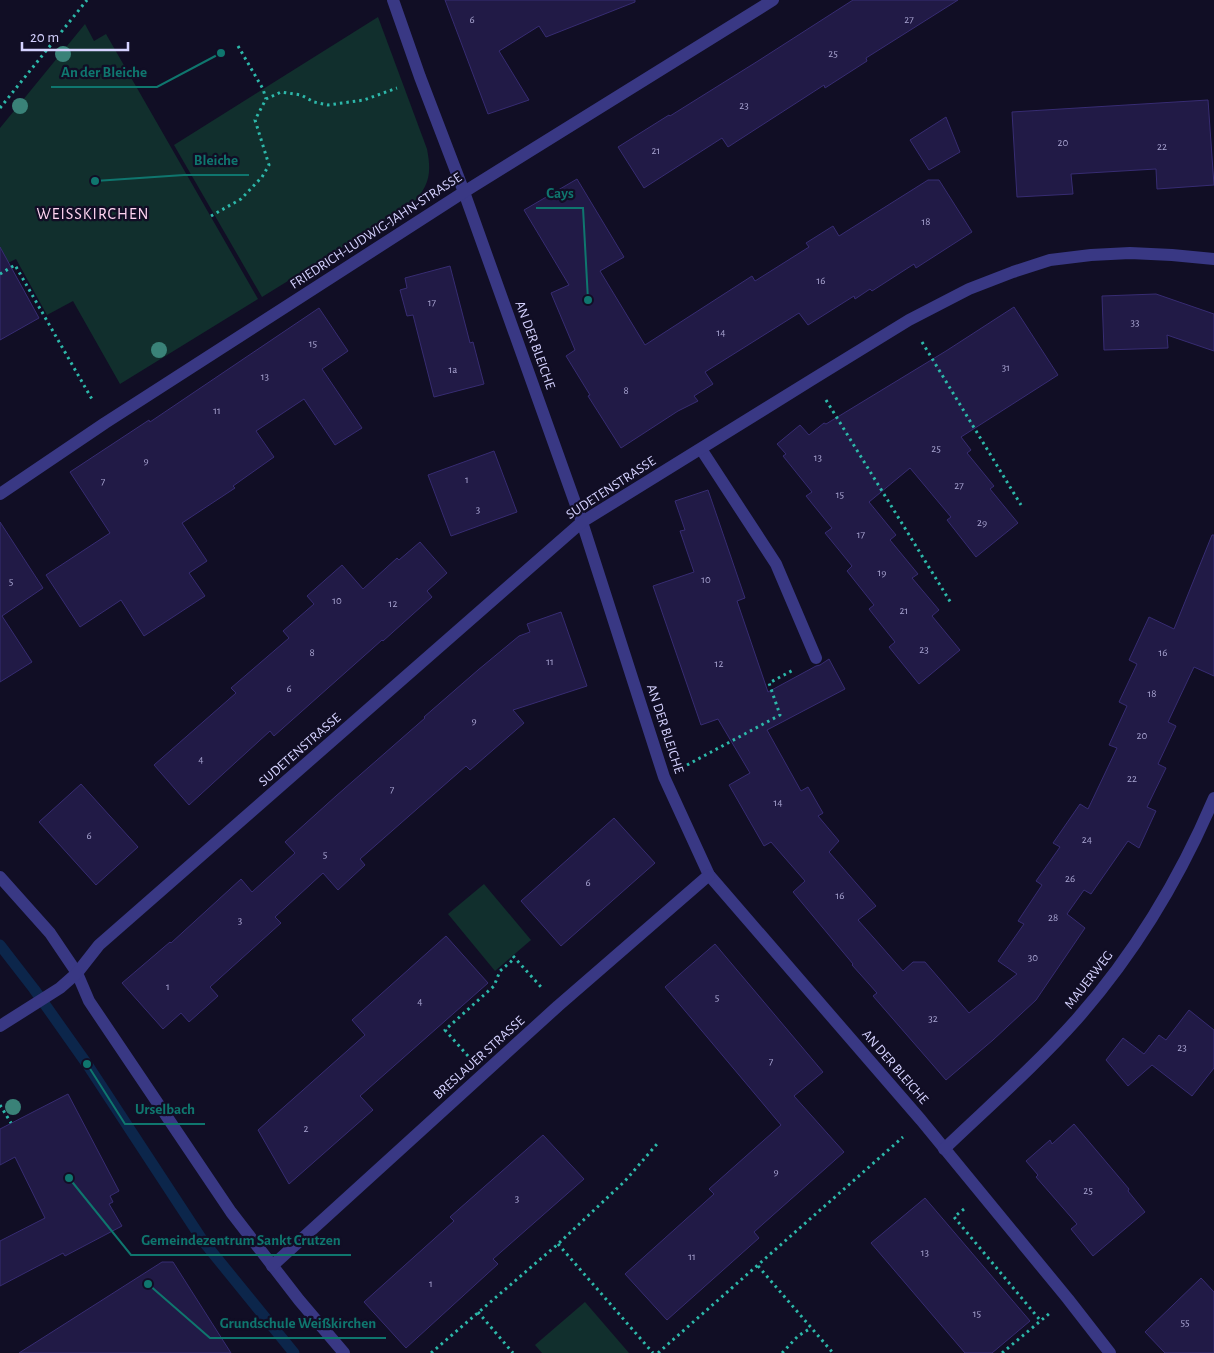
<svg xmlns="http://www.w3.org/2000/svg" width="1214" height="1353" font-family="'Alegreya Sans',sans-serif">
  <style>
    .green { fill: #112f2d }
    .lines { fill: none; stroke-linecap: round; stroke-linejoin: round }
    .stream { stroke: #0c264b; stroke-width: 11 }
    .building { fill: #211a46; stroke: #372c72 }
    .path { stroke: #2db8aa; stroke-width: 3; stroke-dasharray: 2.5 4; stroke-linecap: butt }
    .service { stroke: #393884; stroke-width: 12 }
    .minor { stroke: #393884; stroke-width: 12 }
    .tree { fill: #3a8278 }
    .labels { text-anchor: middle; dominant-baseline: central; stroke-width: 4.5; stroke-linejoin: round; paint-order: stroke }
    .number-label { font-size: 11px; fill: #a8a4d1 }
    .street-label { font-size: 14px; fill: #d5d2ff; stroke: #110e25 }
    .quarter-label { font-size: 16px; letter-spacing: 1px; fill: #ffd4f1; stroke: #110e25 }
    .leader { fill: none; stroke: #0f766e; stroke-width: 2 }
    .callout-dot { fill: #0f766e; stroke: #110e25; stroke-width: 2 }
    .callout-label { font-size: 15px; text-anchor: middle; font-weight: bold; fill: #0f766e; stroke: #110e25; stroke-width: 4.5; stroke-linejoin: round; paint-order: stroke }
  </style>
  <rect width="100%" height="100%" fill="#110e25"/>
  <g class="green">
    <path d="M 378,17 L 427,149 C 432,175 429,186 411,205 L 262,297 L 174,145 Z"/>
    <path d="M 85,24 L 94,41 L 106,34 L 258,299 L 120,384 L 73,301 L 47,315 L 16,259 L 0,267 L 0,128 Z"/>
    <path d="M 484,884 L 531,940 L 495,971 L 448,914 Z"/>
    <path d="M 585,1302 L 629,1353 L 542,1353 L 535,1345 Z"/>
  </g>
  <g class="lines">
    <path class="stream" d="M 0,945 L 34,989 L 87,1064 L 203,1241 L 294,1353"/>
  </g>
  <g class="building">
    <path d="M 445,0 L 635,0 L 635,2 L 546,37 L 539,26 L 499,51 L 529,100 L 488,114 Z"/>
    <path d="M 853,0 L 958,0 L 866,58 L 867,61 L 825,88 L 824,85 L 728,147 L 722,138 L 644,188 L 618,147 L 669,115 L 670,116 L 758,61 Z"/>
    <path d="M 1208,100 L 1214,185 L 1157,189 L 1156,169 L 1071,174 L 1073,194 L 1017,197 L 1012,112 Z"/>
    <path d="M 946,117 L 960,152 L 929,170 L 910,140 Z"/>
    <path d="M 577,179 L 624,257 L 600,271 L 645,345 L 752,276 L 755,281 L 809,247 L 806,243 L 833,226 L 839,236 L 928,180 L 939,180 L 972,232 L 916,268 L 914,264 L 872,291 L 870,289 L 855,299 L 854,296 L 808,325 L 799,313 L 705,372 L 713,384 L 694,396 L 698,401 L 678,411 L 621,448 L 588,396 L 590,395 L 566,356 L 575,350 L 551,293 L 569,285 L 524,210 Z"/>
    <path d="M 0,247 L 39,318 L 0,340 Z"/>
    <path d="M 450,266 L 470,343 L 473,342 L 484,384 L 434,397 L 413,315 L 407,316 L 400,290 L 407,288 L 405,278 Z"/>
    <path d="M 1156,294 L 1214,314 L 1214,351 L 1167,335 L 1168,348 L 1104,350 L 1102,296 Z"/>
    <path d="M 1014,307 L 1058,375 L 961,437 L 971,450 L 967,453 L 994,486 L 990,489 L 1018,523 L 976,557 L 947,520 L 951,517 L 910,468 L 869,502 L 896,535 L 890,540 L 918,574 L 912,578 L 939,610 L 932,616 L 960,650 L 919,684 L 889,647 L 895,642 L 869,609 L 874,605 L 847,571 L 852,566 L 825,533 L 832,528 L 806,496 L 812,492 L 783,456 L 786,454 L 777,444 L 800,425 L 809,435 L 824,423 L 826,424 L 946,351 Z"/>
    <path d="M 319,308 L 348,351 L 322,369 L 362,428 L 335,445 L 304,399 L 256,431 L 274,457 L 233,486 L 235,488 L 182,523 L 207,561 L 189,573 L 205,596 L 144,636 L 121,600 L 80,627 L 46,575 L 110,533 L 70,472 L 149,420 L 150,422 Z"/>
    <path d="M 494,451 L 517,512 L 451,536 L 428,475 Z"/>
    <path d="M 708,490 L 745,598 L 737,601 L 768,692 L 816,666 L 820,665 L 829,659 L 845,689 L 767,730 L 801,791 L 808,787 L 823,813 L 818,816 L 839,841 L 829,852 L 876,906 L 858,920 L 903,971 L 913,962 L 925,962 L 969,1013 L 1017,974 L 998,961 L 1024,924 L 1018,921 L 1042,885 L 1036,881 L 1060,847 L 1053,843 L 1080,804 L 1088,809 L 1117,748 L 1109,745 L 1127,706 L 1119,702 L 1137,664 L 1129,660 L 1149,617 L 1174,629 L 1212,535 L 1214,535 L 1214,676 L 1194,667 L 1168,722 L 1176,726 L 1158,764 L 1166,768 L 1147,807 L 1156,811 L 1139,848 L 1128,841 L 1091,894 L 1084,890 L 1067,914 L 1085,928 L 1036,1000 L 993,1040 L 946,1080 L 873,996 L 877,993 L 852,965 L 853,964 L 793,892 L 805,881 L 771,842 L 764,846 L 729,785 L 750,773 L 718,719 L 701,725 L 653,586 L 694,572 L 680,531 L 685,530 L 675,501 Z"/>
    <path d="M 0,522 L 43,588 L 2,616 L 32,662 L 0,682 Z"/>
    <path d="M 420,542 L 447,573 L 427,591 L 432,597 L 383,641 L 382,640 L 274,736 L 270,731 L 189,805 L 154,765 L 236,693 L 231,688 L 289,638 L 283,631 L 314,604 L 307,596 L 342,565 L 363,589 L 397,558 L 399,560 Z"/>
    <path d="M 561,612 L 587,686 L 513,710 L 524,723 L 470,770 L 466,766 L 360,859 L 365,865 L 338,890 L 323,873 L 275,917 L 281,923 L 210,987 L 218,996 L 189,1022 L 181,1013 L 163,1029 L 122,983 L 170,942 L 171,943 L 241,879 L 252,892 L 295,853 L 285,842 L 336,796 L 425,718 L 424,717 L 478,670 L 519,636 L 530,632 L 527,624 Z"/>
    <path d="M 81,784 L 138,847 L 96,885 L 39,822 Z"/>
    <path d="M 614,818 L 655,863 L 561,946 L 521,901 Z"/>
    <path d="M 446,936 L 488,983 L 360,1096 L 373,1110 L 289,1184 L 258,1130 L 365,1035 L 352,1020 Z"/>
    <path d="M 715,944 L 823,1072 L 794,1096 L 844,1152 L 754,1232 L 759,1238 L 667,1320 L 625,1274 L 714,1194 L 709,1189 L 781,1125 L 665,987 Z"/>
    <path d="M 1189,1010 L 1214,1030 L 1214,1068 L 1192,1096 L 1152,1065 L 1128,1086 L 1106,1060 L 1123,1038 L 1144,1054 L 1159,1035 L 1166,1040 Z"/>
    <path d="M 68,1094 L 119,1191 L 110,1196 L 113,1202 L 109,1204 L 122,1226 L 65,1256 L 63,1253 L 0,1286 L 0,1241 L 45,1218 L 15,1157 L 0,1165 L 0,1129 Z"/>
    <path d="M 1074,1124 L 1129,1189 L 1128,1191 L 1145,1212 L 1093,1256 L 1071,1229 L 1077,1224 L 1036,1177 L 1038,1175 L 1026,1161 L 1050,1140 L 1052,1144 Z"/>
    <path d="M 543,1135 L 584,1179 L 493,1259 L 498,1264 L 406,1348 L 364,1302 L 454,1221 L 450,1217 Z"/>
    <path d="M 925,1198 L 1030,1321 L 992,1353 L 965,1353 L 871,1243 Z"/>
    <path d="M 162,1262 L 173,1262 L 231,1353 L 19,1353 Z"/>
    <path d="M 1201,1278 L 1214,1292 L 1214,1353 L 1165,1353 L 1145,1332 Z"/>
  </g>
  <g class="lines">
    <g class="path">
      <path d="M 238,46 L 263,89 L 266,99"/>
      <path d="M 0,108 L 87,0"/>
      <path d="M 211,216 L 241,199 L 262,177 L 269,165 L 255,120 L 266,99 L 281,92 L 301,95 L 314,102 L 328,105 L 364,100 L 397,88"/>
      <path d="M 0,274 L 15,265 L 93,401"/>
      <path d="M 922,342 L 1021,505"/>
      <path d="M 826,400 L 951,603"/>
      <path d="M 687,765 L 780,715 L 769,683 L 795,669"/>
      <path d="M 513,956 L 541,987"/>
      <path d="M 468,1056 L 445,1030 L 494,986 L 500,971 L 515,958"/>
      <path d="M 0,1105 L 11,1123"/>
      <path d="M 964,1209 L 954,1217 L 1040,1320"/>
      <path d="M 558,1244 L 653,1353"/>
      <path d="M 758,1266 L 833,1353"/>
      <path d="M 478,1312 L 513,1353"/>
      <path d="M 431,1353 L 558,1244 L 625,1181 L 657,1144"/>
      <path d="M 658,1353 L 903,1137"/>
      <path d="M 782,1353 L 798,1336 L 811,1328"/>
      <path d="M 1002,1353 L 1050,1313"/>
    </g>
    <path class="service" d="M 701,449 L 776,564 L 816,658"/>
    <g class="minor">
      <path d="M 393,0 L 420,77 L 464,192 L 582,522 L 664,777 L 709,875 L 921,1120 L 1068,1299 L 1110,1353"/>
      <path d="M 0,494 L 105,423 L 464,192 L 773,0"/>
      <path d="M 0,877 L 50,933 L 77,973 L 89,1001 L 231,1212 L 299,1300 L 344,1353"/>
      <path d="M 0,1026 L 60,988 L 77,973 L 99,945 L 582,522 L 813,379 L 909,320 L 969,289 L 1013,272 L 1050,260 L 1091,255 L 1130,253 L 1172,255 L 1214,259"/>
      <path d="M 944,1149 C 989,1106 1036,1065 1077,1019 C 1135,953 1180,878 1214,798"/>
      <path d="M 272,1266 L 558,1006 L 709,875"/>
    </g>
  </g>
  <g class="tree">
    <circle cx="63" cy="54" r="8"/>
    <circle cx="20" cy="106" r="8"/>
    <circle cx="159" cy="350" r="8"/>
    <circle cx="13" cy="1107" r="8"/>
  </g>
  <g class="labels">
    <g class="number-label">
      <text x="472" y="19">6</text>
      <text x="909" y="19">27</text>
      <text x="833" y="53">25</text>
      <text x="744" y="105">23</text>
      <text x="1063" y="142">20</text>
      <text x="1162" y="146">22</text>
      <text x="656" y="150">21</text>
      <text x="926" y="221">18</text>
      <text x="821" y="280">16</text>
      <text x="432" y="302">17</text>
      <text x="1135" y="322">33</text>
      <text x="721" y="332">14</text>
      <text x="313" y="343">15</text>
      <text x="1006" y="367">31</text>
      <text x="453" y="369">1a</text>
      <text x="265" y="376">13</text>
      <text x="626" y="390">8</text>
      <text x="217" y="410">11</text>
      <text x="936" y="448">25</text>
      <text x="818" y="457">13</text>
      <text x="146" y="460">9</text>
      <text x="467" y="479">1</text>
      <text x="103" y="481">7</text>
      <text x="959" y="485">27</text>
      <text x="840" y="494">15</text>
      <text x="478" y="509">3</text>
      <text x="982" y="522">29</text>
      <text x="861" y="534">17</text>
      <text x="882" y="572">19</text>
      <text x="706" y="579">10</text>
      <text x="11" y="581">5</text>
      <text x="337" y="600">10</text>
      <text x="393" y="603">12</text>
      <text x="904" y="610">21</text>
      <text x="924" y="649">23</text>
      <text x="312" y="652">8</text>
      <text x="1163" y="652">16</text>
      <text x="550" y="661">11</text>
      <text x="719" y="663">12</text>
      <text x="289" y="688">6</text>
      <text x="1152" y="693">18</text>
      <text x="474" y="720">9</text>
      <text x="1142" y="735">20</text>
      <text x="201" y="759">4</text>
      <text x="1132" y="778">22</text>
      <text x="392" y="789">7</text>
      <text x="778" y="802">14</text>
      <text x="89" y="835">6</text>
      <text x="1087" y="839">24</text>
      <text x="325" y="854">5</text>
      <text x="1070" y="878">26</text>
      <text x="588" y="882">6</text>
      <text x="840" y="895">16</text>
      <text x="1053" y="917">28</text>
      <text x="240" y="920">3</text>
      <text x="1033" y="957">30</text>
      <text x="168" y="986">1</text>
      <text x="717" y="997">5</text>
      <text x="420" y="1001">4</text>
      <text x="933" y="1018">32</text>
      <text x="1182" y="1047">23</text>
      <text x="771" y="1061">7</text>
      <text x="306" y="1128">2</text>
      <text x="776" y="1171">9</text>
      <text x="1088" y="1190">25</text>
      <text x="517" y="1198">3</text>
      <text x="925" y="1252">13</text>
      <text x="692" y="1256">11</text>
      <text x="431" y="1283">1</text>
      <text x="977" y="1313">15</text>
      <text x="1185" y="1322">55</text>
    </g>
    <g class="street-label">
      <text transform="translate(376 231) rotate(-33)">FRIEDRICH-LUDWIG-JAHN-STRASSE</text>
      <text transform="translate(535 345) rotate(70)">AN DER BLEICHE</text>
      <text transform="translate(611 488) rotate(-33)">SUDETENSTRASSE</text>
      <text transform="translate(665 729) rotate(72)">AN DER BLEICHE</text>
      <text transform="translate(300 750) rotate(-41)">SUDETENSTRASSE</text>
      <text transform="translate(1089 980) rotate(-52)">MAUERWEG</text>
      <text transform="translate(479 1058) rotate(-42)">BRESLAUER STRASSE</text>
      <text transform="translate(895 1067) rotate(49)">AN DER BLEICHE</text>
    </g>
    <g class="quarter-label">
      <text x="93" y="214">WEISSKIRCHEN</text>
    </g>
  </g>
  <path class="leader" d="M221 53L157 87H51M95 181L184 175H249M588 300L583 208H536M87 1064L125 1124H205M69 1178L131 1255H351M148 1284L210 1338H386"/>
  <g class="callout-dot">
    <circle cx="221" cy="53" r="5"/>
    <circle cx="95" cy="181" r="5"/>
    <circle cx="588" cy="300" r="5"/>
    <circle cx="87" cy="1064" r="5"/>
    <circle cx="69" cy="1178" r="5"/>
    <circle cx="148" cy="1284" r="5"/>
  </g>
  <g class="callout-label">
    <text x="104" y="77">An der Bleiche</text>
    <text x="216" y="165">Bleiche</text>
    <text x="560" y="198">Cays</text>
    <text x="165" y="1114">Urselbach</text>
    <text x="241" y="1245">Gemeindezentrum Sankt Crutzen</text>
    <text x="298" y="1328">Grundschule Weißkirchen</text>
  </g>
  <path d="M22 42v8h106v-8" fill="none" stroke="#d5d2ff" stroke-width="2.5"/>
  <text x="30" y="42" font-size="15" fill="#d5d2ff" stroke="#110e25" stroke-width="4" paint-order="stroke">20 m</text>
</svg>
